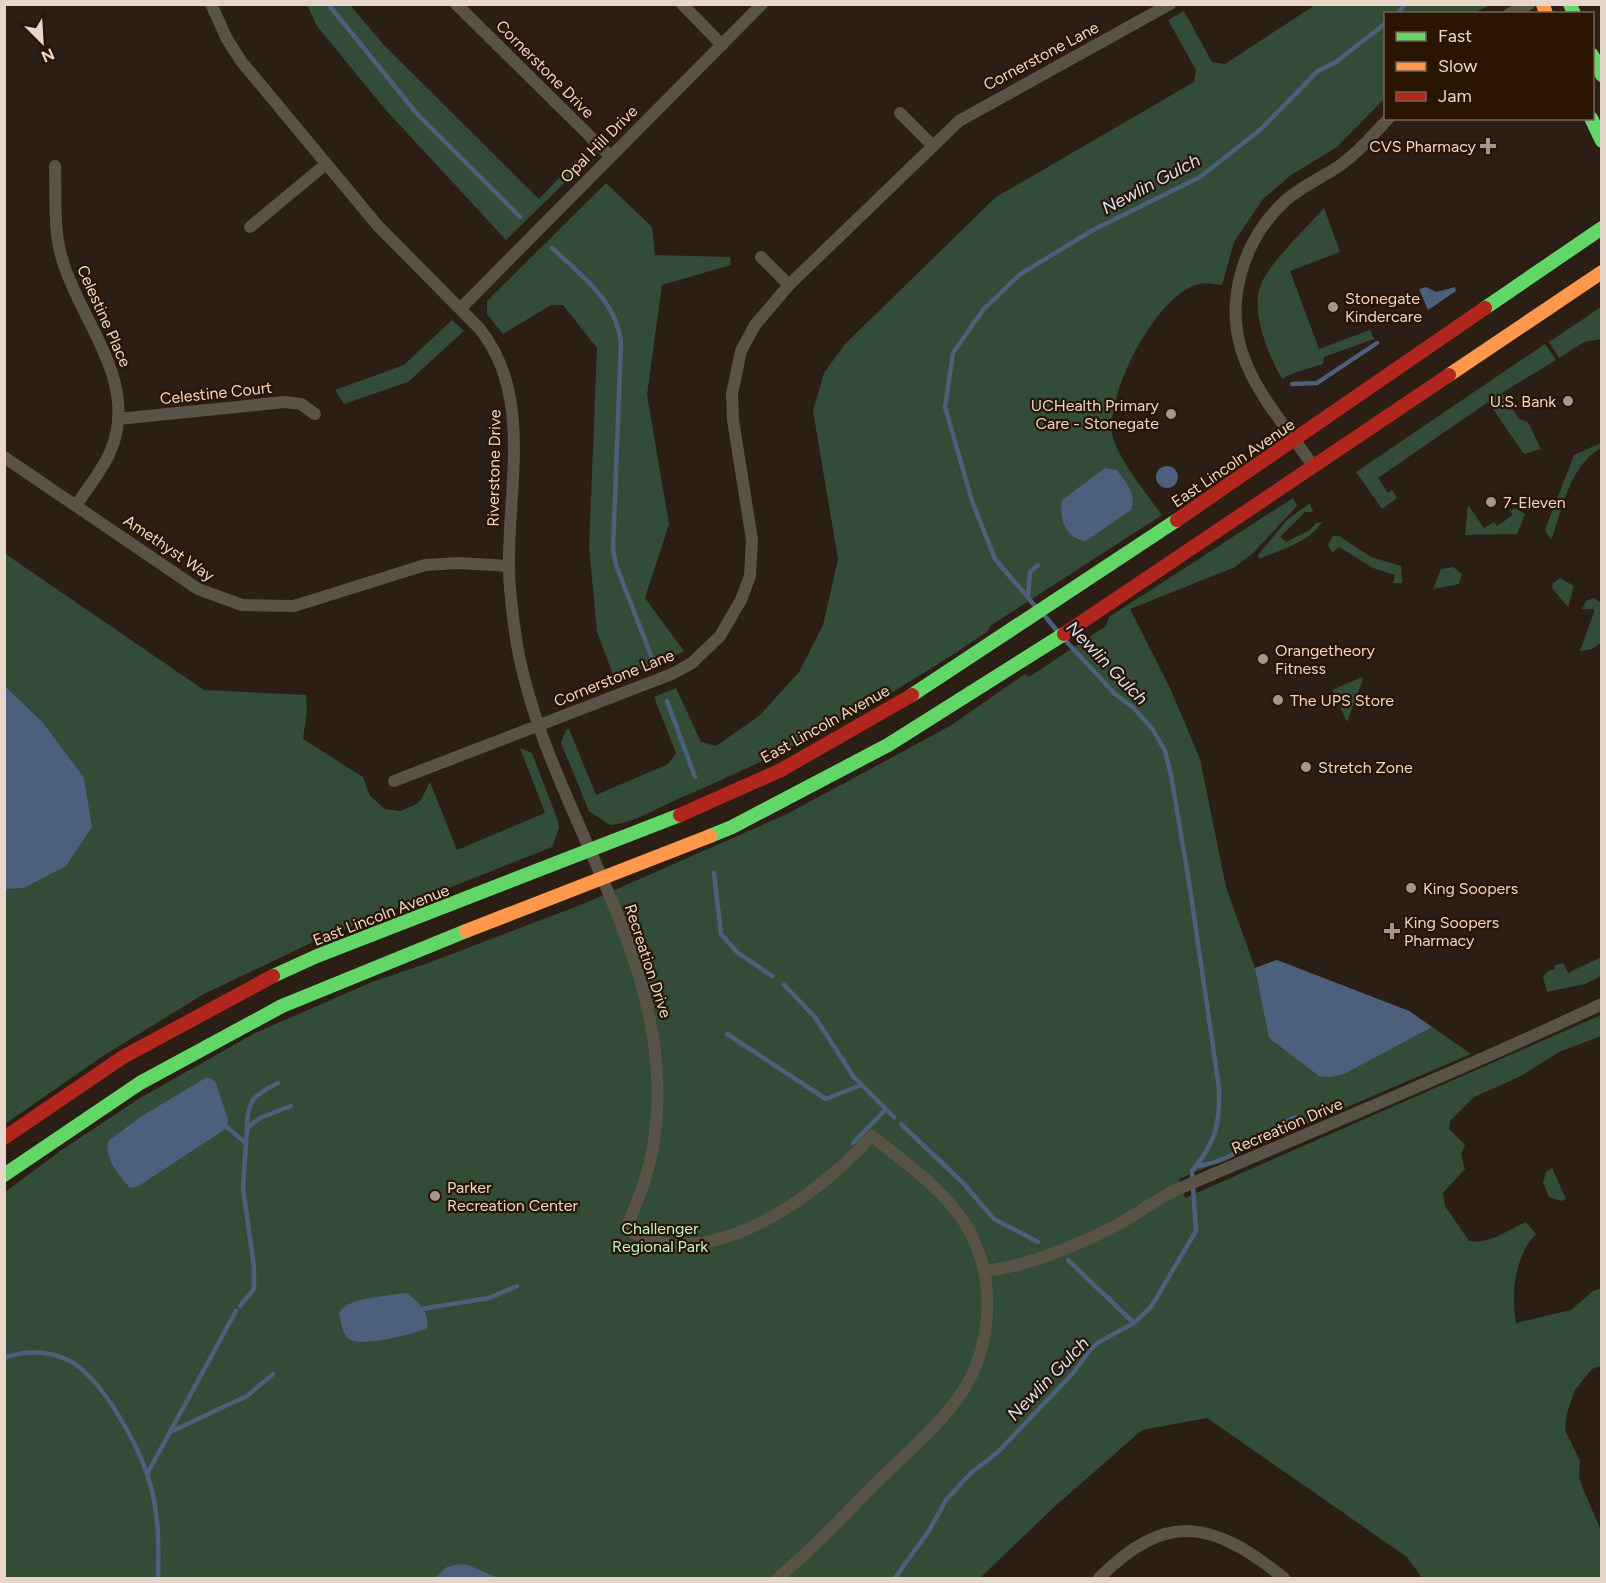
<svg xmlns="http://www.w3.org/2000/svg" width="1606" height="1583" font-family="Figtree,sans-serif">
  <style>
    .green { fill: #324c37 }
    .water { fill: #4c5f7c }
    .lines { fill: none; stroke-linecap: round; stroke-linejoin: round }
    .stream { stroke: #4c5f7c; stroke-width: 4.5 }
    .street { stroke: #595247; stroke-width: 12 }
    .fast { stroke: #63d668; stroke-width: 14 }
    .slow { stroke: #ff974d; stroke-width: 14 }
    .jam { stroke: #b3261e; stroke-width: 14 }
    .poi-dot { fill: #a5968b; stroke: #2a1402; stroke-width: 2 }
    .labels { text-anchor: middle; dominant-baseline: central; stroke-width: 4.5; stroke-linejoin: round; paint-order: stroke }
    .street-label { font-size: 16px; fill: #e7d7cb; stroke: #2a1402 }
    .poi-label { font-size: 16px; fill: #e7d7cb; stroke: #2a1402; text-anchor: start }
    .park-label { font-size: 16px; fill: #b6f5c7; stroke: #2a1402 }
    .water-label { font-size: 18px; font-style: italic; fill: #d2e1f8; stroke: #2a1402 }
  </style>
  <rect width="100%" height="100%" fill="#2b1e14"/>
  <g class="green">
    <path d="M 307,5 L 350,5 L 383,44 L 539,199 L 584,152 L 584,164 L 506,240 L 384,108 L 317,26 Z"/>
    <path d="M 1315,5 L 1490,5 L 1474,13 L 1386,14 L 1385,98 L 1337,147 L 1291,175 L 1263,199 L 1234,242 L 1222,285 C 1215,284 1206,282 1199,284 C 1156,295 1108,390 1112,432 C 1114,454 1149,497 1162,515 L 990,626 L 988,631 C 891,698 786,753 678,799 C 657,808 632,824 610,825 L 589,811 L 561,743 L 566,730 L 569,729 L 596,795 L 668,764 L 676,753 L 654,697 L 676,688 L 701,742 L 716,746 L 759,716 L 799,672 L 823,625 L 838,559 L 813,411 L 824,373 L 845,344 L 996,197 L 1194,82 L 1196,70 L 1168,20 L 1184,11 L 1212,62 L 1225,64 Z"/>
    <path d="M 606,183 L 652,227 L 655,255 L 730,257 L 731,265 L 662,285 L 647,395 L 669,524 L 645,598 L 684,651 L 667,660 L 615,680 L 597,632 L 589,547 L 597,348 L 563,305 L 551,305 L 503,334 L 487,314 L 487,301 Z"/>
    <path d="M 1324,208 L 1340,252 L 1290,271 L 1319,349 L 1370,330 L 1374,339 L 1324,357 L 1323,364 C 1309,369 1295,371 1282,379 C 1268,354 1247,306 1264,278 C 1275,258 1307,227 1324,208 Z"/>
    <path d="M 1601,307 L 1601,339 L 1584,342 L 1559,358 L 1549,342 Z"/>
    <path d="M 452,320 L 464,331 L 408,382 L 344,404 L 335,390 L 404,365 Z"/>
    <path d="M 1545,344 L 1556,360 L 1502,393 L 1519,419 L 1528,422 L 1541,449 L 1524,454 L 1488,402 L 1378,478 L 1388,493 L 1392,490 L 1397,498 L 1382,509 L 1356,472 Z"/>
    <path d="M 1601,443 L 1601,448 C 1570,465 1563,508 1551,540 L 1545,530 L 1574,455 Z"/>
    <path d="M 1293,498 L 1297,506 L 1253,553 L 1235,567 L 1130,609 L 1170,688 L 1200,759 L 1226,887 L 1255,968 L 1277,960 L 1409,1011 L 1471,1054 L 1179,1179 L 1185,1198 L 1601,1015 L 1601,1036 L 1559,1052 L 1521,1076 L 1474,1097 L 1450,1121 L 1449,1129 L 1465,1145 L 1461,1154 L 1465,1169 L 1443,1193 L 1445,1206 L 1469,1241 C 1492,1244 1505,1231 1526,1222 L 1536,1234 C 1514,1257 1511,1293 1516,1323 L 1571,1310 L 1593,1291 L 1601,1288 L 1601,1366 L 1592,1369 L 1575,1390 L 1567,1413 L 1565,1430 L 1580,1461 L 1579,1477 L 1583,1489 L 1601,1530 L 1601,1578 L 1422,1578 L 1407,1557 L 1207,1418 L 1142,1430 L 1052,1509 L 980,1578 L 5,1578 L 5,1192 L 63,1149 L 140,1098 L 255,1033 L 372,982 L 428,963 L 583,904 L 787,814 L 950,726 L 1025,674 L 1029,677 L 1106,626 L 1109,617 Z"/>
    <path d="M 1310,503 L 1313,512 L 1305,512 L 1280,537 L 1286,542 L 1310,530 L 1316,523 L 1322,522 C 1310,542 1280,550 1259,559 L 1258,555 L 1287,520 Z"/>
    <path d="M 1468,505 L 1484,528 L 1494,522 L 1497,526 L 1513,515 L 1510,511 L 1515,508 L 1525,514 L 1517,534 L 1465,535 Z"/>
    <path d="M 1339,536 L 1371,557 L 1401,566 L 1402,583 L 1393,583 L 1395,575 L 1373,568 L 1339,547 L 1332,553 L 1328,545 L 1333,536 Z"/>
    <path d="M 4,553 L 204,690 L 306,695 L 307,711 L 303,739 L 363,777 L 370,796 L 385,809 L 400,811 L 415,805 L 421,800 L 430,782 L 457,850 L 545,813 L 520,748 L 532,753 L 558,821 L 559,828 L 552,847 L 313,942 L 204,994 L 106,1054 L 5,1124 Z"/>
    <path d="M 1453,567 L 1462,574 L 1459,584 L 1433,589 L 1441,569 Z"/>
    <path d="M 1560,578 L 1574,586 L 1568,607 L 1552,588 L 1553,583 Z"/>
    <path d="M 1594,598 L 1601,603 L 1601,643 L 1592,649 L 1580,651 L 1594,612 L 1594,609 L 1582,609 L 1586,601 Z"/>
    <path d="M 1362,677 L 1363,679 L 1347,722 L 1332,690 Z"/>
    <path d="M 1601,957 L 1601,976 L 1585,984 L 1547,992 L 1543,977 L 1548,971 L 1555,969 L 1554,966 L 1563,963 L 1568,973 Z"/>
    <path d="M 1552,1168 L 1566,1199 L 1561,1201 L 1549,1197 L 1543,1183 L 1546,1172 Z"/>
  </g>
  <g class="water">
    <path d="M 1426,287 L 1436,292 L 1455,287 L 1456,291 L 1428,310 L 1419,289 Z"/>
    <circle cx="1167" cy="477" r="11"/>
    <path d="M 1105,468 L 1117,470 C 1126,483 1137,493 1131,510 L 1086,541 C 1065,538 1059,519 1062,500 Z"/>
    <path d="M 5,686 L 43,723 L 84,778 L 92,827 L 66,866 L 24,888 L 5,889 Z"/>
    <path d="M 1277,960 L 1409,1011 L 1432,1027 L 1344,1074 L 1330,1077 L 1319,1076 L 1269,1038 L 1255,968 Z"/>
    <path d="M 207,1077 L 215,1081 L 228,1119 L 227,1128 L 137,1187 L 130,1188 C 118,1174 105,1160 108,1141 L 142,1116 Z"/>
    <path d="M 406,1293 C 417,1299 431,1315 427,1328 C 416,1334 358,1348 349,1339 C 342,1334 341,1321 339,1313 C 347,1297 388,1296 406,1293 Z"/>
    <path d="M 459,1564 L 468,1565 L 498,1578 L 435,1578 L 447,1567 Z"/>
  </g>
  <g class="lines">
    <g class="stream">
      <path d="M 328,4 L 418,115 L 520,217"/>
      <path d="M 1397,14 L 1405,4"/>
      <path d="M 552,248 C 581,275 617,301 621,343 L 613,549 L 616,565 L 652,658"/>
      <path d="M 1292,384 L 1317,383 L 1377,343"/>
      <path d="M 1028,597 L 1030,572 L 1038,565"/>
      <path d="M 1036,607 L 995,559 L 972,501 L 945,407 L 953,353 L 983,310 L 1019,275 L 1093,230 L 1200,177 L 1260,130 L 1318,71 L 1336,62 L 1386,23"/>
      <path d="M 1044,615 L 1058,632"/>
      <path d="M 667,701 L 695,777"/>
      <path d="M 714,873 L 721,934 L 738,953 L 772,976"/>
      <path d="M 784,985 L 815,1017 L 853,1076 L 894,1117"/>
      <path d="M 727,1034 L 826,1099 L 861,1085"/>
      <path d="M 223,1124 L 246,1143"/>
      <path d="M 901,1124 L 962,1182 L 994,1219 L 1038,1242"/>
      <path d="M 247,1128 C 247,1099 254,1096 278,1083"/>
      <path d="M 853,1143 L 885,1110"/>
      <path d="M 1197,1166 C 1235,1161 1262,1135 1295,1117"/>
      <path d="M 1068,1260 L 1134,1323"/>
      <path d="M 240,1306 L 254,1289 L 254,1267 L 243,1188 L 247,1128 L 260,1118 L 291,1106"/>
      <path d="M 415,1310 L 489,1298 L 517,1286"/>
      <path d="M 4,1358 C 27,1349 55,1351 75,1364 C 104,1384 136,1441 147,1474 C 159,1507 159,1544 158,1578"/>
      <path d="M 170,1432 L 247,1396 L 273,1374"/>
      <path d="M 147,1474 L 236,1311"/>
      <path d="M 895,1578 L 930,1529 L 946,1500 L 971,1473 L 998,1452 L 1073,1373 L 1091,1349 L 1099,1342 L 1134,1323 L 1151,1307 L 1196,1231 L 1192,1171 C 1216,1141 1220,1126 1219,1088 L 1190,888 L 1171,775 L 1165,751 L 1153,730 L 1134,708 L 1115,694 L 1065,640"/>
    </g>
    <g class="street">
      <path d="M 211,4 L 227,39 L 241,61 L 378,226 L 479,328 C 533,394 508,487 509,565 C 509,592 513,619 517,645 C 547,814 681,962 654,1140 C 650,1171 638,1200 626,1229 C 708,1279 818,1195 872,1136 C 903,1161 942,1188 964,1222 C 998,1275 994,1348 958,1398 C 935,1430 903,1456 876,1483 C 844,1515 813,1549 778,1578"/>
      <path d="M 456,4 L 610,156"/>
      <path d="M 682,4 L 722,45"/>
      <path d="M 1509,14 L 1529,4"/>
      <path d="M 900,113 L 932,145"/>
      <path d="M 55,166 C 56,197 53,232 63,262 C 82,324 139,382 111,450 C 103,470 88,487 77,504"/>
      <path d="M 250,227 L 326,164"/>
      <path d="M 761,257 L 789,285"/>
      <path d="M 461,308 L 762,4"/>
      <path d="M 118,419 L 285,402 L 301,404 L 315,414"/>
      <path d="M 4,457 L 198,589 L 242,605 L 294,606 L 425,565 L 458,563 L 509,566"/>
      <path d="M 1313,466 C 1291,433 1261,400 1246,363 C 1222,306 1242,240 1286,200 C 1301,187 1319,179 1336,168 C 1356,155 1372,136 1389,118"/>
      <path d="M 394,781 L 672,674 L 692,663 L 720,636 L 741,600 L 750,576 L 752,540 L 733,420 L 732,394 L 741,351 L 755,325 L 789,285 L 959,121 L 1170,4"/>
      <path d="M 984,1271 C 1030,1266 1076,1246 1117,1225 C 1137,1214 1155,1200 1176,1190 C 1318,1129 1461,1070 1602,1004"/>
      <path d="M 1099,1578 C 1167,1510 1213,1521 1284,1578"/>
    </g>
    <g class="fast">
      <path d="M 1570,4 L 1574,14"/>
      <path d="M 1592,55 L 1602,75"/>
      <path d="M 1591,118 L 1602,141"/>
      <path d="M 1485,308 L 1602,228"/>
      <path d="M 912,695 L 1177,520"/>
      <path d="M 710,836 L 732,827 L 888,745 L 1064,634"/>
      <path d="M 273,976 L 317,956 L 680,815"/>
      <path d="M 4,1175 L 140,1083 L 282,1006 L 466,931"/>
    </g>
    <g class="slow">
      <path d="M 1543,4 L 1546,14"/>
      <path d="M 1449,375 L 1602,272"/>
      <path d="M 466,931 L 710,836"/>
    </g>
    <g class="jam">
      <path d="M 1177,520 L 1485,308"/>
      <path d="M 1064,634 L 1449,375"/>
      <path d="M 680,815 L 781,770 L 912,695"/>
      <path d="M 4,1138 L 123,1057 L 273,976"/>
    </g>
  </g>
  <g class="poi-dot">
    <path d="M1485 137h6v6h6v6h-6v6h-6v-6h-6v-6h6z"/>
    <circle cx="1333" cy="307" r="6"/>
    <circle cx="1568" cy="401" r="6"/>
    <circle cx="1171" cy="414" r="6"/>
    <circle cx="1491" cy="502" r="6"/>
    <circle cx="1263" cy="659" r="6"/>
    <circle cx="1278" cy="700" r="6"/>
    <circle cx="1306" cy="767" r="6"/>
    <circle cx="1411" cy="888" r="6"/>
    <path d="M1389 922h6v6h6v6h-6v6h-6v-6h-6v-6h6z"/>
    <circle cx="435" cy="1196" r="6"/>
  </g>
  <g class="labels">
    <g class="street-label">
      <text transform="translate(1041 56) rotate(-28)">Cornerstone Lane</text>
      <text transform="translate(545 69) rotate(45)">Cornerstone Drive</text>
      <text transform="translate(599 144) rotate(-45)">Opal Hill Drive</text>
      <text transform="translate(104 316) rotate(66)">Celestine Place</text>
      <text transform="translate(216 393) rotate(-6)">Celestine Court</text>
      <text transform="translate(1233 463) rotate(-34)">East Lincoln Avenue</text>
      <text transform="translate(494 468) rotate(-89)">Riverstone Drive</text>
      <text transform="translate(169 548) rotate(34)">Amethyst Way</text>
      <text transform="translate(614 678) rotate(-22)">Cornerstone Lane</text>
      <text transform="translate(825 724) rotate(-29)">East Lincoln Avenue</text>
      <text transform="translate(381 915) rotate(-21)">East Lincoln Avenue</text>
      <text transform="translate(648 961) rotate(72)">Recreation Drive</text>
      <text transform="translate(1287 1126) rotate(-23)">Recreation Drive</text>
    </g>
    <g class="poi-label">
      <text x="1476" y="146" text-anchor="end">CVS Pharmacy</text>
      <text x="1345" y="298">Stonegate<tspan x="1345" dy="18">Kindercare</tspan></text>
      <text x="1556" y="401" text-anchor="end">U.S. Bank</text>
      <text x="1159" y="405" text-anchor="end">UCHealth Primary<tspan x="1159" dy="18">Care - Stonegate</tspan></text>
      <text x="1503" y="502">7-Eleven</text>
      <text x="1275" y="650">Orangetheory<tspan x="1275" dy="18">Fitness</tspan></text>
      <text x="1290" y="700">The UPS Store</text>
      <text x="1318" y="767">Stretch Zone</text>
      <text x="1423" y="888">King Soopers</text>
      <text x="1404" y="922">King Soopers<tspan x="1404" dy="18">Pharmacy</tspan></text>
      <text x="447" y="1187">Parker<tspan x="447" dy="18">Recreation Center</tspan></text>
    </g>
    <g class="park-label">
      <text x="660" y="1228">Challenger<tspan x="660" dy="18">Regional Park</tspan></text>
    </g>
    <g class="water-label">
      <text transform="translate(1151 184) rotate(-28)">Newlin Gulch</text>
      <text transform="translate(1107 663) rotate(46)">Newlin Gulch</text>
      <text transform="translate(1048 1379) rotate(-46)">Newlin Gulch</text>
    </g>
  </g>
  <rect width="1606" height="1583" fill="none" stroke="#e7d7cb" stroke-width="12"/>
  <rect x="1384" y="12" width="210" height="108" fill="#2a1402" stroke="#766252" stroke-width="1.5"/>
  <rect x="1396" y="32" width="30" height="9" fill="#63d668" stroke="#766252" stroke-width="1.5"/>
  <text x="1438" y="42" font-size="18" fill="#e7d7cb">Fast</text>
  <rect x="1396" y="62" width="30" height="9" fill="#ff974d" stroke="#766252" stroke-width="1.5"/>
  <text x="1438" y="72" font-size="18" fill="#e7d7cb">Slow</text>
  <rect x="1396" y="92" width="30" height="9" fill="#b3261e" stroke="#766252" stroke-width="1.5"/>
  <text x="1438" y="102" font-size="18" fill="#e7d7cb">Jam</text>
  <g transform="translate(42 42) rotate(156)" stroke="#2a1402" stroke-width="4.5" paint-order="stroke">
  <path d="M0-4.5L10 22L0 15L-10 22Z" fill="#e7d7cb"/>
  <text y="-9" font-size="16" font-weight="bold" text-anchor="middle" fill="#e7d7cb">N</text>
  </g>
</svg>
